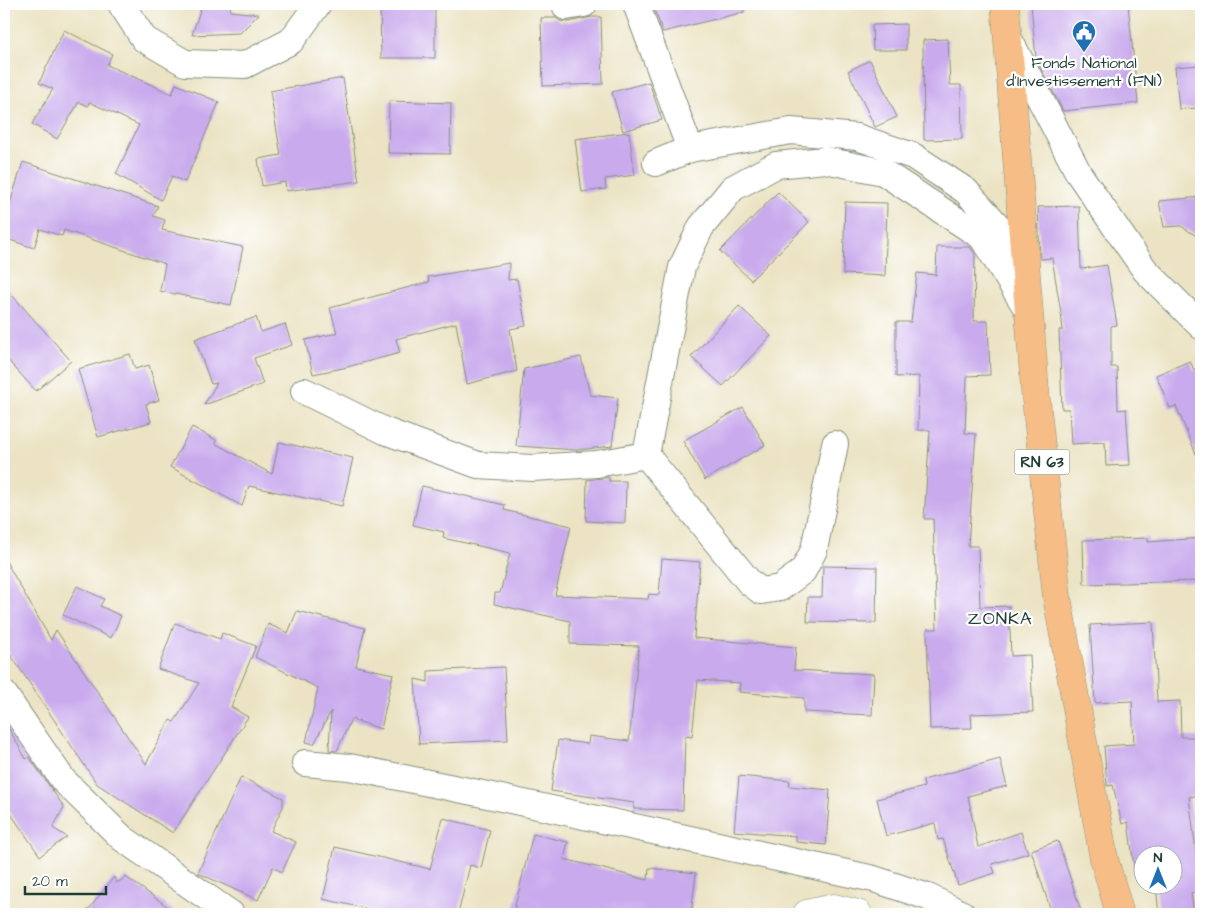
<svg xmlns="http://www.w3.org/2000/svg" width="1205" height="918" font-family="'Architects Daughter',sans-serif">
  <style>
    .building { fill: #c9aaed }
    .lines { fill: none; stroke-linecap: round; stroke-linejoin: round }
    .minor-casing { stroke: #85907c; stroke-width: 28 }
    .tertiary-casing { stroke: #85907c; stroke-width: 29 }
    .primary-casing { stroke: #85907c; stroke-width: 29 }
    .minor { stroke: #fff; stroke-width: 26 }
    .tertiary { stroke: #fff; stroke-width: 28 }
    .primary { stroke: #f6be86; stroke-width: 28 }
    .labels { text-anchor: middle; dominant-baseline: central; stroke-width: 4.5; stroke-linejoin: round; paint-order: stroke }
    .shield { fill: #fff; stroke: #627771; stroke-width: 1 }
    .shield-label { font-size: 15px; font-weight: bold; fill: #1f3d34 }
    .poi-label { font-size: 16px; fill: #1f3d34; stroke: #fff }
    .neighbourhood-label { font-size: 18px; letter-spacing: 1px; fill: #1f3d34; stroke: #fff }
  </style>
  <rect width="100%" height="100%" fill="#fff"/>
  <filter id="ink" filterUnits="userSpaceOnUse"><feTurbulence type="fractalNoise" baseFrequency=".02" numOctaves="2"/><feDisplacementMap in="SourceGraphic" scale="10" xChannelSelector="R" yChannelSelector="G"/><feConvolveMatrix kernelMatrix="1 2 1 2 8 2 1 2 1" color-interpolation-filters="sRGB"/></filter>
  <filter id="wash" filterUnits="userSpaceOnUse"><feTurbulence type="fractalNoise" baseFrequency=".0096" numOctaves="4" result="noise"/><feDisplacementMap in="SourceGraphic" scale="20" xChannelSelector="R" yChannelSelector="G"/><feGaussianBlur stdDeviation="1.12" result="paint"/><feColorMatrix in="noise" values="0 0 0 0 0 0 0 0 0 0 0 0 0 0 0 0 0 1.4 0 .05"/><feComposite in="paint" operator="in"/></filter>
  <g filter="url(#wash)">
    <rect width="100%" height="100%" fill="#ebe3c3"/>
    <g id="blocks">
      <g class="building">
        <path d="M 202,4 L 231,4 L 230,11 L 259,14 L 240,33 L 192,35 Z"/>
        <path d="M 652,4 L 743,4 L 744,12 L 663,32 Z"/>
        <path d="M 1031,4 L 1128,4 L 1138,103 L 1063,111 L 1036,59 Z"/>
        <path d="M 380,6 L 435,6 L 435,58 L 381,58 Z"/>
        <path d="M 591,17 L 601,17 L 603,84 L 543,86 L 541,18 L 556,18 L 560,21 L 568,22 Z"/>
        <path d="M 906,24 L 906,50 L 873,50 L 872,25 Z"/>
        <path d="M 64,30 L 112,54 L 107,65 L 172,94 L 176,84 L 219,102 L 185,182 L 172,176 L 161,200 L 116,174 L 139,125 L 89,102 L 88,106 L 79,102 L 57,139 L 32,124 L 53,89 L 39,83 Z"/>
        <path d="M 948,39 L 950,85 L 961,85 L 962,139 L 924,140 L 923,40 Z"/>
        <path d="M 870,60 L 897,117 L 875,127 L 848,71 Z"/>
        <path d="M 1201,65 L 1201,108 L 1179,109 L 1175,67 Z"/>
        <path d="M 343,78 L 359,181 L 286,191 L 285,182 L 262,186 L 258,159 L 281,155 L 270,91 Z"/>
        <path d="M 649,82 L 662,120 L 623,131 L 612,92 Z"/>
        <path d="M 389,101 L 451,103 L 450,154 L 388,153 Z"/>
        <path d="M 629,132 L 635,175 L 605,179 L 606,189 L 582,192 L 575,139 Z"/>
        <path d="M 23,162 L 158,206 L 153,216 L 165,220 L 162,230 L 243,247 L 231,305 L 160,291 L 165,264 L 64,230 L 62,236 L 40,229 L 34,248 L 4,238 L 4,222 Z"/>
        <path d="M 778,192 L 809,222 L 751,280 L 720,251 Z"/>
        <path d="M 1201,197 L 1201,239 L 1181,226 L 1164,227 L 1159,201 Z"/>
        <path d="M 845,202 L 887,203 L 885,276 L 843,274 Z"/>
        <path d="M 1079,206 L 1081,269 L 1107,265 L 1117,325 L 1111,326 L 1111,367 L 1117,367 L 1118,410 L 1126,409 L 1130,465 L 1106,466 L 1105,442 L 1071,444 L 1069,409 L 1062,409 L 1059,330 L 1063,330 L 1061,313 L 1052,258 L 1040,259 L 1038,207 Z"/>
        <path d="M 937,247 L 970,247 L 975,254 L 974,321 L 988,321 L 990,375 L 967,376 L 965,433 L 976,434 L 968,546 L 978,546 L 980,607 L 1009,606 L 1011,656 L 1030,655 L 1033,712 L 971,714 L 972,728 L 930,729 L 927,629 L 937,629 L 933,519 L 924,519 L 930,430 L 918,430 L 919,376 L 896,377 L 896,322 L 911,322 L 917,273 L 936,275 Z"/>
        <path d="M 509,263 L 508,280 L 517,279 L 526,326 L 510,329 L 517,371 L 467,384 L 456,323 L 396,339 L 400,353 L 343,368 L 313,374 L 305,340 L 337,333 L 330,308 L 429,282 L 428,277 Z"/>
        <path d="M 4,286 L 71,361 L 36,391 L 4,356 Z"/>
        <path d="M 739,306 L 771,336 L 723,386 L 691,357 Z"/>
        <path d="M 256,317 L 261,332 L 285,324 L 292,345 L 254,358 L 263,384 L 204,405 L 217,383 L 211,384 L 195,339 Z"/>
        <path d="M 130,354 L 135,369 L 149,365 L 159,400 L 146,404 L 151,422 L 98,437 L 78,369 Z"/>
        <path d="M 581,357 L 590,395 L 618,398 L 612,446 L 577,450 L 516,446 L 524,369 Z"/>
        <path d="M 1190,361 L 1194,370 L 1201,367 L 1201,466 L 1176,406 L 1170,408 L 1156,375 Z"/>
        <path d="M 743,407 L 765,445 L 705,480 L 683,441 Z"/>
        <path d="M 192,427 L 216,440 L 216,444 L 272,474 L 279,442 L 353,458 L 342,506 L 249,486 L 242,506 L 170,467 Z"/>
        <path d="M 609,477 L 609,481 L 626,481 L 625,523 L 586,521 L 587,480 Z"/>
        <path d="M 422,486 L 505,505 L 504,510 L 571,526 L 555,595 L 648,599 L 649,594 L 659,595 L 662,559 L 700,562 L 694,638 L 796,647 L 794,670 L 874,674 L 872,715 L 804,712 L 804,698 L 739,692 L 740,683 L 698,680 L 692,737 L 685,736 L 683,810 L 634,809 L 634,803 L 551,791 L 558,740 L 588,744 L 589,736 L 629,741 L 639,646 L 570,644 L 570,621 L 494,604 L 495,593 L 500,593 L 510,553 L 443,538 L 444,532 L 413,525 Z"/>
        <path d="M 1148,538 L 1148,542 L 1201,538 L 1201,581 L 1084,584 L 1083,540 Z"/>
        <path d="M 4,558 L 51,640 L 56,630 L 146,764 L 170,720 L 174,722 L 199,683 L 158,669 L 175,623 L 220,639 L 222,633 L 256,646 L 231,707 L 248,717 L 173,833 L 97,784 L 4,645 Z"/>
        <path d="M 823,566 L 877,567 L 876,623 L 807,622 L 808,597 L 822,597 Z"/>
        <path d="M 77,586 L 104,599 L 100,606 L 121,616 L 111,638 L 63,615 Z"/>
        <path d="M 297,611 L 365,628 L 356,666 L 393,674 L 381,729 L 351,719 L 337,751 L 329,750 L 331,711 L 314,744 L 306,742 L 318,688 L 255,657 L 268,624 L 288,633 Z"/>
        <path d="M 1153,622 L 1157,702 L 1180,701 L 1181,737 L 1201,737 L 1201,795 L 1189,797 L 1201,889 L 1201,892 L 1191,893 L 1194,914 L 1159,914 L 1156,886 L 1172,886 L 1172,856 L 1142,856 L 1142,866 L 1134,867 L 1128,822 L 1122,824 L 1113,785 L 1107,786 L 1104,746 L 1134,744 L 1132,701 L 1095,703 L 1090,625 Z"/>
        <path d="M 504,667 L 508,740 L 419,744 L 415,679 L 428,682 L 428,671 Z"/>
        <path d="M 4,720 L 26,759 L 29,757 L 64,807 L 53,828 L 67,837 L 40,856 L 4,804 Z"/>
        <path d="M 1000,759 L 1007,786 L 968,796 L 978,847 L 1021,832 L 1028,853 L 992,864 L 995,873 L 958,885 L 943,839 L 938,840 L 935,823 L 886,836 L 877,799 L 924,787 L 923,780 Z"/>
        <path d="M 739,776 L 790,781 L 789,786 L 830,790 L 826,845 L 796,842 L 796,836 L 734,831 Z"/>
        <path d="M 241,777 L 283,798 L 283,807 L 271,831 L 296,842 L 282,872 L 273,867 L 258,900 L 198,873 Z"/>
        <path d="M 443,818 L 490,830 L 481,868 L 470,865 L 458,914 L 390,914 L 323,899 L 335,847 L 430,869 Z"/>
        <path d="M 533,834 L 568,842 L 564,859 L 648,880 L 649,868 L 696,873 L 691,914 L 513,914 Z"/>
        <path d="M 1058,841 L 1082,914 L 1052,914 L 1031,850 Z"/>
        <path d="M 114,877 L 117,883 L 126,877 L 178,914 L 85,914 Z"/>
      </g>
    </g>
  </g>
  <g filter="url(#ink)">
    <use href="#blocks" fill-opacity="0" stroke="#85907c" stroke-width="1"/>
    <g class="lines">
      <g class="minor-casing">
        <g id="minor">
          <path d="M 121,4 L 144,39 L 185,63 L 245,65 L 291,41 L 318,4"/>
          <path d="M 566,4 L 566,7 L 584,4"/>
          <path d="M 636,4 L 690,149"/>
          <path d="M 1008,37 L 1079,174 L 1145,270 L 1201,326"/>
          <path d="M 656,163 L 690,149 L 791,131 L 857,137 L 913,156 L 966,191 L 1025,256"/>
          <path d="M 304,391 L 385,431 L 478,465 L 532,468 L 597,464 L 646,455"/>
          <path d="M 835,444 L 814,550 L 803,571 L 780,588 L 761,591 L 749,582 L 646,455 L 682,267 L 701,227 L 733,188 L 776,165 L 825,160 L 883,172 L 982,237 L 1029,312"/>
          <path d="M 4,694 L 63,780 L 122,838 L 231,914"/>
          <path d="M 305,763 L 349,767 L 478,793 L 874,879 L 928,897 L 962,914"/>
        </g>
      </g>
      <g class="tertiary-casing">
        <path id="tertiary" d="M 807,914 L 834,908 L 858,914"/>
      </g>
      <g class="primary-casing">
        <path id="primary" d="M 1005,4 L 1035,390 L 1057,597 L 1104,859 L 1120,914"/>
      </g>
      <use href="#minor" class="minor"/>
      <use href="#tertiary" class="tertiary"/>
      <use href="#primary" class="primary"/>
    </g>
  </g>
  <defs>
    <g id="civic-pin" transform="scale(1.25)"><path d="M0 17L-7.5 6A9.5 9.5 0 1 1 7.5 6Z" fill="#1f6fb2" stroke="#fff"/><path d="M-.6-6.5H3V-4.5H.6V-3L4-1V1h2V6H-6V1h2V-1L-.6-3ZM-1.2 2.5V6h2.4V2.5Z" fill="#fff"/></g>
  </defs>
  <g fill-rule="evenodd">
    <use href="#civic-pin" x="1084" y="32"/>
  </g>
  <g class="labels">
    <rect class="shield" x="1014.5" y="449.5" width="55" height="25" rx="4"/>
    <g class="shield-label">
      <text x="1042" y="462">RN 63</text>
    </g>
    <g class="poi-label">
      <text x="1084" y="63">Fonds National<tspan x="1084" dy="18">d'Investissement (FNI)</tspan></text>
    </g>
    <g class="neighbourhood-label">
      <text x="1000" y="618">ZONKA</text>
    </g>
  </g>
  <rect width="1205" height="918" fill="none" stroke="#fff" stroke-width="20"/>
  <g transform="translate(1158 870)"><circle r="24" fill="#ffffff" stroke="#a5b1ae"/>
  <path d="M0-4L9 19L0 12L-9 19Z" fill="#1f6fb2"/>
  <text y="-8" font-size="14" font-weight="bold" text-anchor="middle" fill="#1f3d34">N</text>
  </g>
  <path d="M25 886v8h81v-8" fill="none" stroke="#1f3d34" stroke-width="2.5"/>
  <text x="32" y="886" font-size="15" fill="#1f3d34" stroke="#ffffff" stroke-width="4" paint-order="stroke">20 m</text>
</svg>
